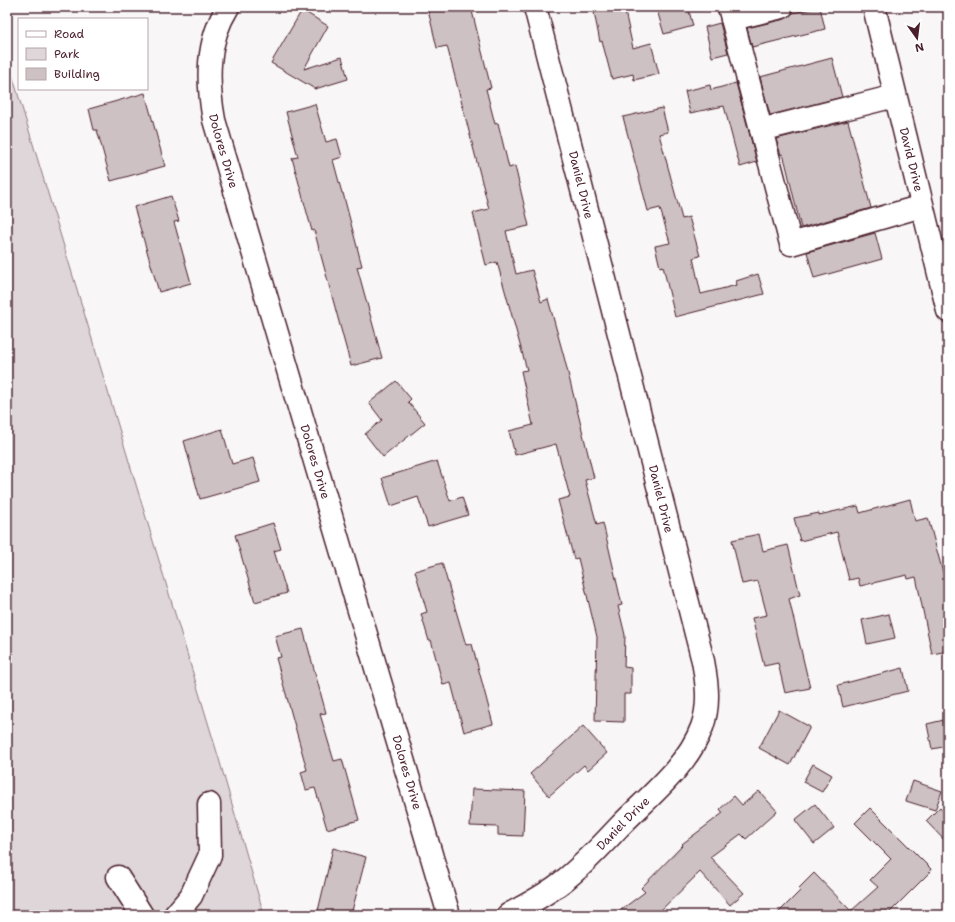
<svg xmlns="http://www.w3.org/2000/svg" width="955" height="922" font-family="'Shantell Sans',sans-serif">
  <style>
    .green { fill: #ded6d9; stroke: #947a82 }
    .building { fill: #cdc1c4; stroke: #4a1f2b }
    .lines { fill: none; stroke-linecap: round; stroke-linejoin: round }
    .minor-casing { stroke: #4a1f2b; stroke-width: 25 }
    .minor { stroke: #fff; stroke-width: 22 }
    .labels { text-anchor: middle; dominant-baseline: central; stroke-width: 3; stroke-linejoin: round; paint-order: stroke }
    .street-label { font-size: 12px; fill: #4a1f2b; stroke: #fff }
  </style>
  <rect width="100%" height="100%" fill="#f8f6f7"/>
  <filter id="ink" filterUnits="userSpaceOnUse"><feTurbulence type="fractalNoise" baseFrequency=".025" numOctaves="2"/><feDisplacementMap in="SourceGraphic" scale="8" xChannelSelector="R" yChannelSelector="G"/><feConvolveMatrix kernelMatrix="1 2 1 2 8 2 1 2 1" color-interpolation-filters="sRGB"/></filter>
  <g filter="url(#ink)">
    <path class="green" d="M 7,58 L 219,759 L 264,915 L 7,915 Z"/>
    <g class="building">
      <path d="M 442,7 L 471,7 L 491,88 L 486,89 L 495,124 L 498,123 L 509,168 L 515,166 L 529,226 L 506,231 L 516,274 L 532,270 L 541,302 L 548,299 L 564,357 L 594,478 L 585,480 L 597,525 L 603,523 L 622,605 L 618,606 L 625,635 L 624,667 L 631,668 L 631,694 L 624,694 L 624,722 L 595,721 L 597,637 L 578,558 L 574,559 L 558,500 L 570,497 L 556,444 L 515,455 L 509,431 L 533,425 L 521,371 L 527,370 L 497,262 L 486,265 L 473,213 L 489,209 L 447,46 L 437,48 L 428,10 Z"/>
      <path d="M 593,7 L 624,7 L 633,48 L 651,43 L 659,74 L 634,80 L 633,74 L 612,79 L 602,41 L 600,42 Z"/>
      <path d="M 669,7 L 688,7 L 693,26 L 664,34 L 657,10 Z"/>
      <path d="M 820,7 L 825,29 L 752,47 L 747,28 L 785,19 L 793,13 Z"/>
      <path d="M 302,10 L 328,26 L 304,69 L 342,57 L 348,79 L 315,89 L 271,63 Z"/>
      <path d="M 720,23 L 728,53 L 712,57 L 705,27 Z"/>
      <path d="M 832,58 L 842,97 L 770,115 L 760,77 Z"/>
      <path d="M 736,83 L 757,162 L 740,167 L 724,106 L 690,113 L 685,91 L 710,85 L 711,90 Z"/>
      <path d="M 145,93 L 165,166 L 111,181 L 97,130 L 94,130 L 89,109 Z"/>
      <path d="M 315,104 L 326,142 L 337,139 L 342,157 L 333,160 L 342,193 L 343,193 L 362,266 L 357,267 L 382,358 L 351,366 L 314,230 L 312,231 L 292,158 L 298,157 L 286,112 Z"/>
      <path d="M 662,108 L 668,132 L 659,134 L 682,219 L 689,217 L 700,256 L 693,258 L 701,294 L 737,285 L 736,281 L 758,274 L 764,294 L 675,317 L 663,266 L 660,267 L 655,246 L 670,243 L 660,208 L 648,211 L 623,117 Z"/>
      <path d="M 848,121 L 871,208 L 801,228 L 786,165 L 783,154 L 781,155 L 776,139 Z"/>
      <path d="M 171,196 L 179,221 L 174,222 L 191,283 L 159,292 L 134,207 Z"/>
      <path d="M 875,233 L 882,259 L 814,278 L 807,252 Z"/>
      <path d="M 396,381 L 411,399 L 408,402 L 425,423 L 383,457 L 365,434 L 382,420 L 369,403 Z"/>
      <path d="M 222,429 L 232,464 L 253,458 L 260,482 L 200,499 L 184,441 Z"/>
      <path d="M 437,461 L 450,501 L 462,497 L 468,515 L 428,527 L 418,497 L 391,506 L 382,478 Z"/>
      <path d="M 910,499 L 915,521 L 928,518 L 948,591 L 948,651 L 932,654 L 916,577 L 908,579 L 907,575 L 860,586 L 858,578 L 849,580 L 837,532 L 800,541 L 794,518 L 819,513 L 819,515 L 858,506 L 860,513 Z"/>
      <path d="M 273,523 L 281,549 L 274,551 L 287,593 L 255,602 L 235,535 Z"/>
      <path d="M 759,534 L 763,551 L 788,545 L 800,595 L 789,599 L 810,688 L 785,693 L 778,663 L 764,666 L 752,618 L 767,615 L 758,581 L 742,584 L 732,540 Z"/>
      <path d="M 442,563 L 466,645 L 472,644 L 493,724 L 464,732 L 451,683 L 443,685 L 431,640 L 429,641 L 421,614 L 427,612 L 415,571 Z"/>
      <path d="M 889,614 L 895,638 L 867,644 L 862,620 Z"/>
      <path d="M 303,629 L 326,713 L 320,714 L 334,761 L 342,759 L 359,820 L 327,829 L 315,788 L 306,790 L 301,772 L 307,770 L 276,658 L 281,657 L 275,636 Z"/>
      <path d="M 903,668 L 908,691 L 843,707 L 838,685 Z"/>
      <path d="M 779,710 L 810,727 L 790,765 L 759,748 Z"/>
      <path d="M 948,719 L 948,746 L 932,749 L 927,724 Z"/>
      <path d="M 583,726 L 607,753 L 588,770 L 584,765 L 549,796 L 530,774 Z"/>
      <path d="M 813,764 L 832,775 L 822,792 L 803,782 Z"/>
      <path d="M 913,781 L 942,791 L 935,810 L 906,801 Z"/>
      <path d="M 472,789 L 525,791 L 523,836 L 498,835 L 498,827 L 470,826 Z"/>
      <path d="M 759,791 L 777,811 L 746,839 L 741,834 L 710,857 L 744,893 L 730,905 L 700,872 L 656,915 L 614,915 L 645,892 L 641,888 L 683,845 L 682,844 L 723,813 L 720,809 L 734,796 L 742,805 Z"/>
      <path d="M 815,804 L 834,828 L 814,844 L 795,820 Z"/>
      <path d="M 940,807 L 948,816 L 948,844 L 926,821 Z"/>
      <path d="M 870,808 L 931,869 L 928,874 L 887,915 L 776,915 L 800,891 L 798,889 L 814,873 L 851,911 L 878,887 L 870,880 L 891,859 L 855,823 Z"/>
      <path d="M 333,848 L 366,857 L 351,915 L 317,915 Z"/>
    </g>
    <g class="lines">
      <g class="minor-casing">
        <g id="minor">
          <path id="s1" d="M 228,7 C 206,42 207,81 214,120 L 449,915"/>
          <path d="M 729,7 L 791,244 L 922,206"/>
          <path id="s2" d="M 874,7 L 948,311"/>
          <path d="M 732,19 L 782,7"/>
          <path d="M 761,130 L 895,96"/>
          <path d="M 118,877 L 142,915"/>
          <path d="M 175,915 L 191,896 L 210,855 L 209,804"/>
          <path id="s3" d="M 508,915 C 526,905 546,895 562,882 C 583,866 601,846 619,827 C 648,797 687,767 702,727 C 710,705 707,683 703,661 L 535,7"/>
        </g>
      </g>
      <use href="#minor" class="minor"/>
    </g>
  </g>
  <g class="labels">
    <g class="street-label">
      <text stroke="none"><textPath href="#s1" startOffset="149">Dolores Drive</textPath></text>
      <text stroke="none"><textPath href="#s2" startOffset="157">David Drive</textPath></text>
      <text transform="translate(581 185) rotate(76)">Daniel Drive</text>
      <text stroke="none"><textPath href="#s1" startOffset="473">Dolores Drive</textPath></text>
      <text transform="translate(661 499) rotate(76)">Daniel Drive</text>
      <text stroke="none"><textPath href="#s1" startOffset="797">Dolores Drive</textPath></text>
      <text stroke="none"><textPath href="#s3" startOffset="148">Daniel Drive</textPath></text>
    </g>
  </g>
  <rect width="955" height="922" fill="none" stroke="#fff" stroke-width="24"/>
  <rect x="12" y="12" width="931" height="898" fill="none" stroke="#4a1f2b" stroke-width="1.5" filter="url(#ink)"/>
  <rect x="18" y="18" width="130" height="72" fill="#ffffff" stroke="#b7a5aa"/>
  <rect x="26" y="31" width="20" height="6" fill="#ffffff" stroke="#b7a5aa"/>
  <text x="54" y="38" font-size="12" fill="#4a1f2b">Road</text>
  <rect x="26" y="48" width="20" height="12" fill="#ded6d9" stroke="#b7a5aa"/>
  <text x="54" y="58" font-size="12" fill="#4a1f2b">Park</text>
  <rect x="26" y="68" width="20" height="12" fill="#cdc1c4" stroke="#b7a5aa"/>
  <text x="54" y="78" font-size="12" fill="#4a1f2b">Building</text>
  <g transform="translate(917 38) rotate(166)" stroke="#ffffff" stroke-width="3" paint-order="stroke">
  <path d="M0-3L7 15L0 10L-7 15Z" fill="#4a1f2b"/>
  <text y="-6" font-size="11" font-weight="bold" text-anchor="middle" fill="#4a1f2b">N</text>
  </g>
</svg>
